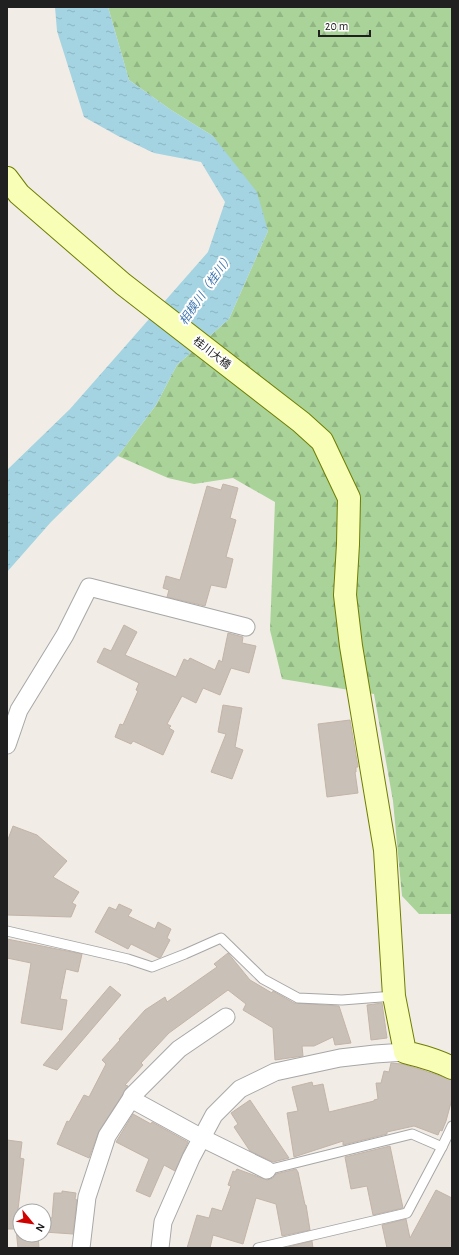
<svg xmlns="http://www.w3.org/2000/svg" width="459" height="1255" font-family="'Alegreya Sans','Noto Sans JP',sans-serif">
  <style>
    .forest { fill: url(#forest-firs) }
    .water { fill: url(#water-ripples) }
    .building { fill: #c9c0b8; stroke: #c4b4a7 }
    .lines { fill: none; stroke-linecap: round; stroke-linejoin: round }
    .lane-casing { stroke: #a7a7a7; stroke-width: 11 }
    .street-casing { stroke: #a7a7a7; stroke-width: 19 }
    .secondary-casing { stroke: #6f7e00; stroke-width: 24 }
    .lane { stroke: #fff; stroke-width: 9 }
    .street { stroke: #fff; stroke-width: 17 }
    .secondary { stroke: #f9feb7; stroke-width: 22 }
    .labels { text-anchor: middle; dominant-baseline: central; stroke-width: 4; stroke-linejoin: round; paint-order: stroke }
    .street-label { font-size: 11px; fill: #202020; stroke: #fff }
    .water-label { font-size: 12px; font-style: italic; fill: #4278af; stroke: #fff }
  </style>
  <defs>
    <pattern id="forest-firs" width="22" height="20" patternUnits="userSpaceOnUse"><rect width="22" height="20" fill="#a9d398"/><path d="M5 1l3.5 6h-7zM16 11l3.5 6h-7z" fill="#91b583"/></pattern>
    <pattern id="water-ripples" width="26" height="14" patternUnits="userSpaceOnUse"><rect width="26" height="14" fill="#a4d3e1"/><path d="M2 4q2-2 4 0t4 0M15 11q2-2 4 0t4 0" fill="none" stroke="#8db5c1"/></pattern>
  </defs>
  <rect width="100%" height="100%" fill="#f1ede6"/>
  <path class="forest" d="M 108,7 L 452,7 L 452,914 L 419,914 L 402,896 L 393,801 L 374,694 L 282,679 L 270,630 L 275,502 L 233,478 L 194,484 L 168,478 L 118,456 L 156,405 L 177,365 L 229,319 L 268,231 L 213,136 L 171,110 L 129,80 Z"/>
  <path class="water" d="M 55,7 L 108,7 L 129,80 L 171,110 L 213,136 L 257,192 L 268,231 L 229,319 L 177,365 L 156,405 L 118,456 L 51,522 L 7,572 L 7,470 L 70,409 L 208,252 L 225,202 L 201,162 L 154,153 L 118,136 L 84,117 L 57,31 Z"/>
  <g class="building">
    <path d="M 223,484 L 238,488 L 230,518 L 236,520 L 226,557 L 233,559 L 226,588 L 211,585 L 205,606 L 167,597 L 169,590 L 163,588 L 166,576 L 180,580 L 207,486 L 221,490 Z"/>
    <path d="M 124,625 L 137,632 L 125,655 L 176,677 L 184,659 L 188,661 L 190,658 L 215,670 L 219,660 L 222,662 L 228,633 L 243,637 L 242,643 L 256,646 L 249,673 L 231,668 L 220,695 L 203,688 L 196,703 L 182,696 L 167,724 L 171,726 L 169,728 L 174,731 L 163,755 L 133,741 L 131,744 L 115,737 L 120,724 L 123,725 L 138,691 L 136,690 L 139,683 L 97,662 L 104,648 L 111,651 Z"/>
    <path d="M 223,705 L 242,708 L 235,747 L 243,750 L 232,779 L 211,772 L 226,734 L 218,732 Z"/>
    <path d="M 350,720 L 358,767 L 356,767 L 356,772 L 355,772 L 358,793 L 327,797 L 318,724 Z"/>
    <path d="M 13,826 L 37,835 L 67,861 L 53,877 L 79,892 L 72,903 L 76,905 L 71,917 L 7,915 L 7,842 Z"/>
    <path d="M 119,904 L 132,910 L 128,916 L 155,929 L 158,922 L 171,929 L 167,938 L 170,940 L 161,957 L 159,958 L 131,944 L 128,949 L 95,932 L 109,907 L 116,910 Z"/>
    <path d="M 7,939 L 82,954 L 78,972 L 66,969 L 60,999 L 67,1000 L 62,1030 L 21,1023 L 31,963 L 7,958 Z"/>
    <path d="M 228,953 L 250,980 L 272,993 L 273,991 L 294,1003 L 339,1006 L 351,1043 L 335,1045 L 333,1037 L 314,1046 L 302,1046 L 303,1056 L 275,1060 L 273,1028 L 243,1010 L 246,1004 L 228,990 L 169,1033 L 141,1063 L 143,1065 L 125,1085 L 128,1086 L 99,1131 L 89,1158 L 57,1144 L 67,1121 L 69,1122 L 84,1095 L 89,1097 L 106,1064 L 102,1060 L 120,1040 L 119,1039 L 145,1010 L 165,997 L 167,1002 L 217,967 L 214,964 Z"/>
    <path d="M 110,986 L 121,995 L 57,1070 L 43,1065 Z"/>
    <path d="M 382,1003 L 387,1038 L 371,1040 L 367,1005 Z"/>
    <path d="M 391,1063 L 402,1064 L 419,1069 L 452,1080 L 452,1099 L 446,1121 L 442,1131 L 440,1130 L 438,1135 L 414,1126 L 387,1132 L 387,1134 L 343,1145 L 343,1141 L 294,1157 L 287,1113 L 298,1111 L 292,1087 L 312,1082 L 313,1086 L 323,1084 L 329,1112 L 374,1101 L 374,1100 L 378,1099 L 376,1083 L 381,1083 L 384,1071 L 389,1072 Z"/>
    <path d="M 250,1100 L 289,1158 L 273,1162 L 250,1151 L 234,1127 L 238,1124 L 231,1113 Z"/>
    <path d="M 133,1114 L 151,1124 L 152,1122 L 188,1142 L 175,1171 L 164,1165 L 150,1197 L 136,1191 L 149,1159 L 116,1142 Z"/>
    <path d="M 7,1140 L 22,1142 L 20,1158 L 24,1159 L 16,1226 L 20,1226 L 20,1235 L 38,1235 L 39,1248 L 18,1248 L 16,1229 L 7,1229 Z"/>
    <path d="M 390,1146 L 403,1208 L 373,1215 L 367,1186 L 351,1189 L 345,1157 Z"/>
    <path d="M 237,1169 L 267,1180 L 273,1178 L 276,1174 L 296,1169 L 298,1172 L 305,1205 L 306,1205 L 310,1230 L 282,1236 L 276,1204 L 256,1198 L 243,1244 L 213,1235 L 210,1248 L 187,1248 L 197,1215 L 209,1218 L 212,1208 L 222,1211 L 231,1186 L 228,1185 L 233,1171 L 235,1172 Z"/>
    <path d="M 436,1190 L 452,1198 L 452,1248 L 387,1248 L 382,1225 L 406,1219 L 410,1238 Z"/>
    <path d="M 62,1191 L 76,1193 L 75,1199 L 77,1200 L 73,1234 L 44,1232 L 44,1217 L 52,1218 L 54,1193 L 62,1193 Z"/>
    <path d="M 312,1241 L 313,1248 L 284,1248 Z"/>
  </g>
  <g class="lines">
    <g class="lane-casing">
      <g id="lane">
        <path d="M 7,931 L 128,959 L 152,967 L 185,954 L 221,938 L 263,979 L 298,998 L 342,1000 L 394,996"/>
        <path d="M 267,1170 L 412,1134 L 442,1147"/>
        <path d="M 258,1248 L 407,1213 L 442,1147 L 452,1126"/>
      </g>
    </g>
    <g class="street-casing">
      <g id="street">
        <path d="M 7,745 L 19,710 L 65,635 L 89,587 L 246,627"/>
        <path d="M 131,1099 L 202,1138 L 267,1170"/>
        <path d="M 81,1248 L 87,1197 L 107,1136 L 131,1099 L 132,1096 L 179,1049 L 226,1017"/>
        <path d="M 160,1248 L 163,1222 L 191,1158 L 214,1115 L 240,1089 L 275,1072 L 340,1058 L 375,1054 L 405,1052"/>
      </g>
    </g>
    <g class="secondary-casing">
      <path id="secondary" d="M 7,178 L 19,194 L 123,284 L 301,422 L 322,441 L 349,498 L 348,544 L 345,595 L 351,646 L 385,850 L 394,996 L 405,1052 C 421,1056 437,1060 452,1068"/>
    </g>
    <use href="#lane" class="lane"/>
    <use href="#street" class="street"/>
    <use href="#secondary" class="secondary"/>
  </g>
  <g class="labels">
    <g class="street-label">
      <text transform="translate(212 353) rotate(38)">桂川大橋</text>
    </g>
    <g class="water-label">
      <text transform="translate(206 289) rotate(-55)">相模川（桂川）</text>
    </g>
  </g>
  <rect width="459" height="1255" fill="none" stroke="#202020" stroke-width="16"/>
  <g transform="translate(32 1223) rotate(119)"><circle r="19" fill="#ffffff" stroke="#a6a6a6"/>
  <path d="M0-3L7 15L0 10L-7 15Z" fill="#d00200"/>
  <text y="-6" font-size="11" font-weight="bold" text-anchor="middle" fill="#202020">N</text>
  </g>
  <path d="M319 30v6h51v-6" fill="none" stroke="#202020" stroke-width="2"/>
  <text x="325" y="30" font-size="12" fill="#202020" stroke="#ffffff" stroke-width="3" paint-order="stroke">20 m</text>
</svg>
